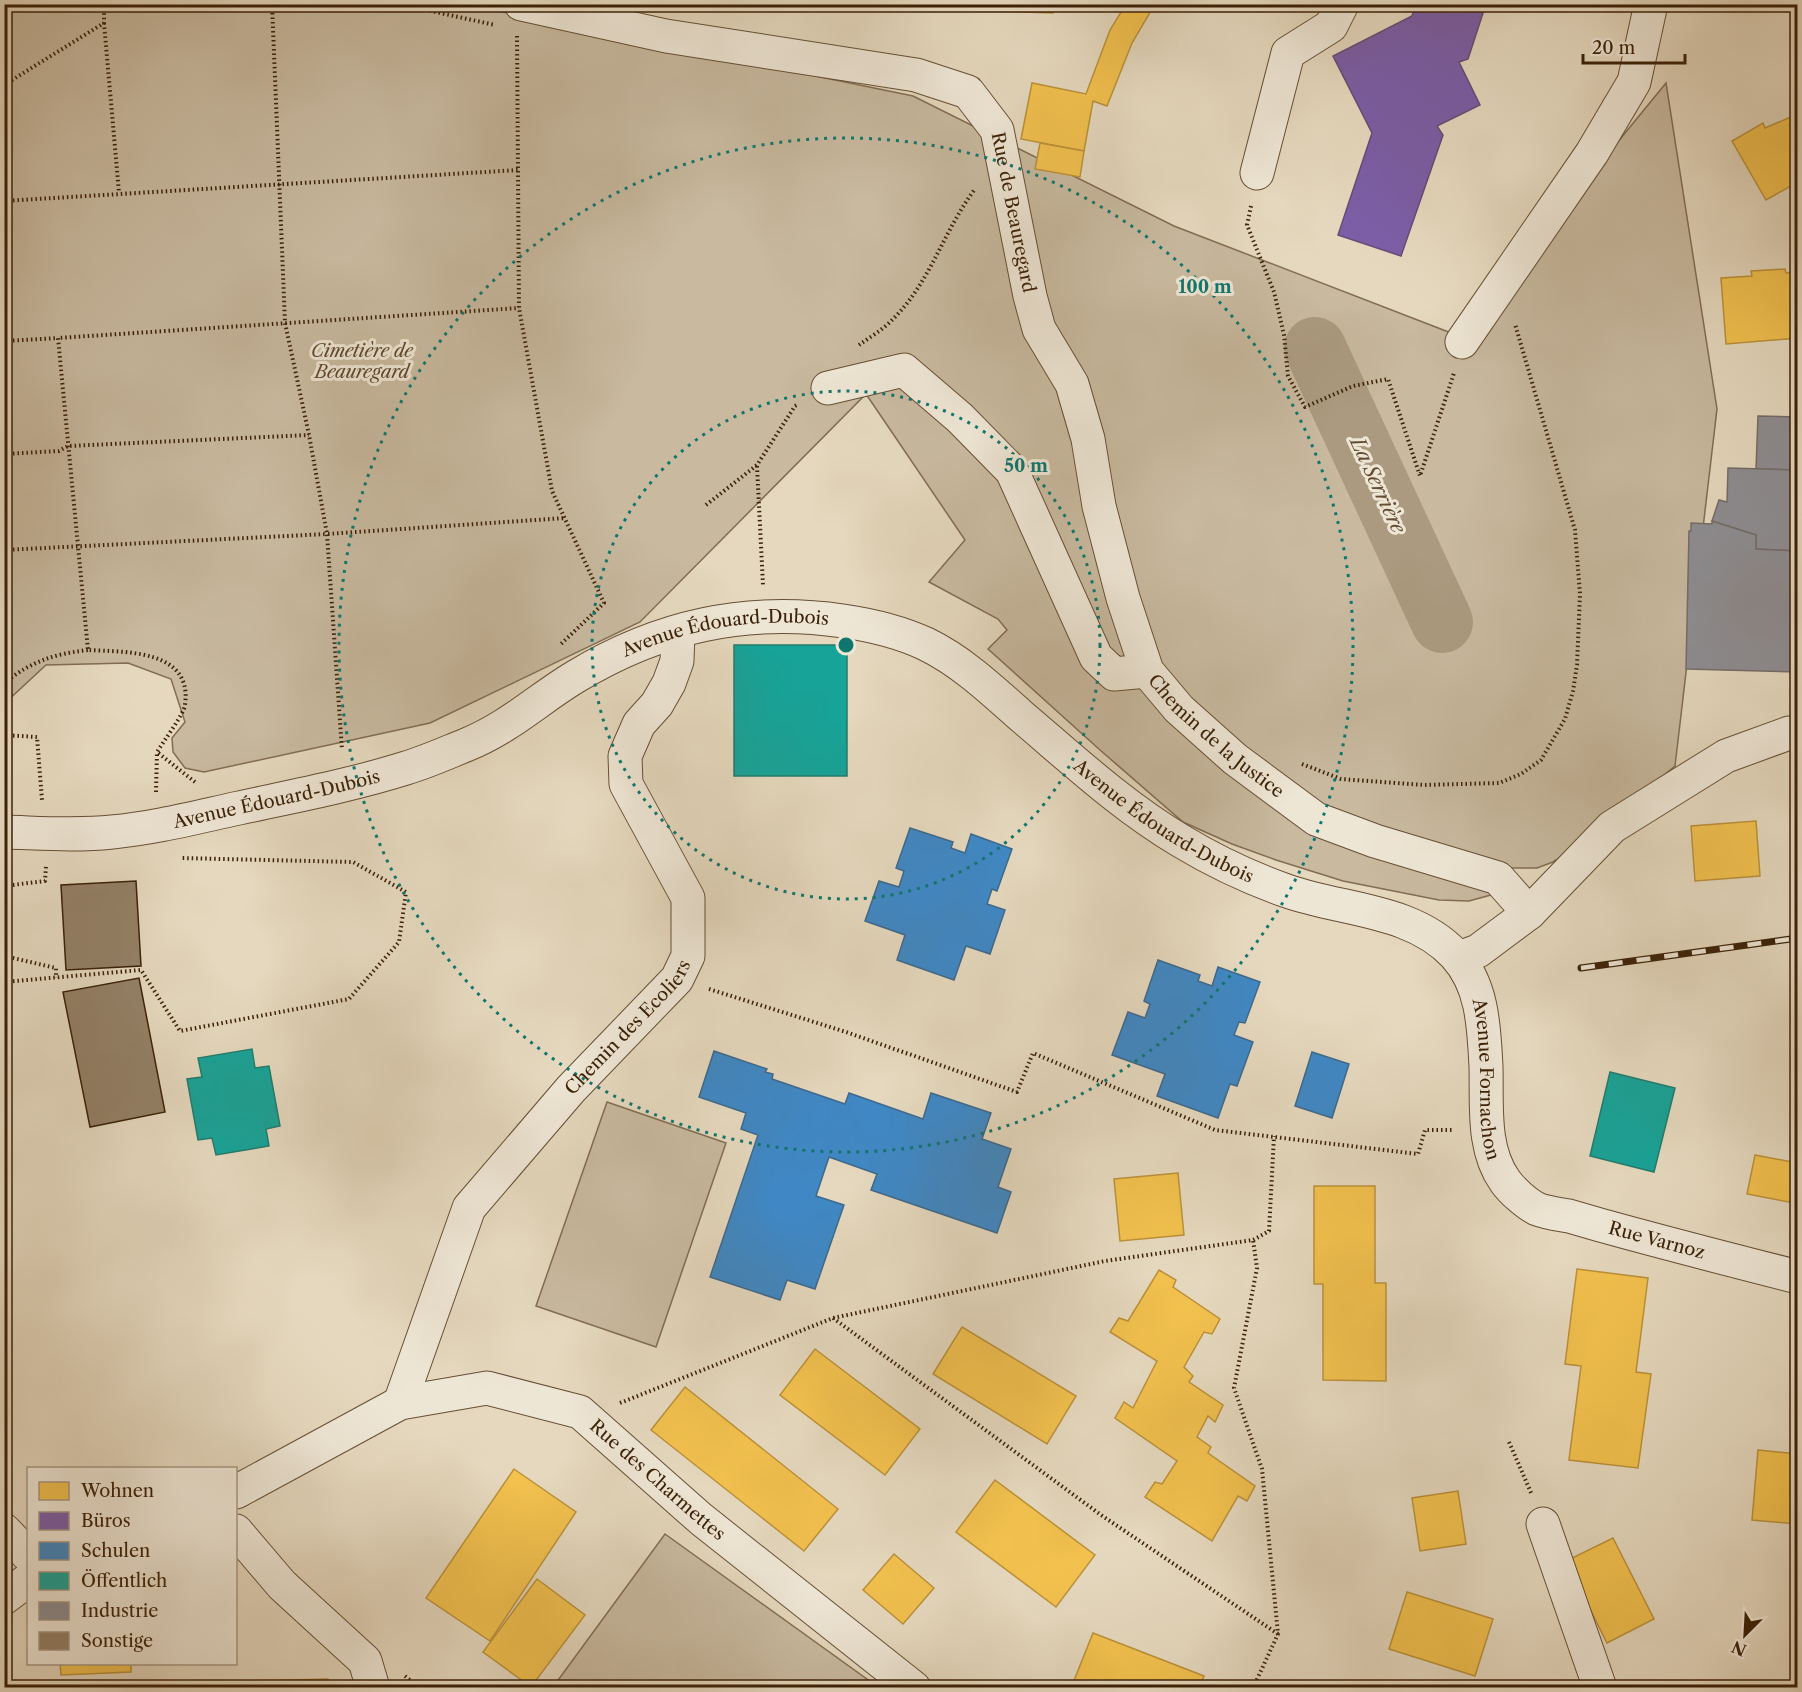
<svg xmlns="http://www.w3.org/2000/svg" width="1802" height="1692" font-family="'Libre Caslon Text',serif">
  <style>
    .green { fill: #c8b99f; stroke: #826d53; stroke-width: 1.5 }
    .homes { fill: #f2c14e; stroke: #bb9139; stroke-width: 1.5 }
    .offices { fill: #7b5ea7; stroke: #684c77; stroke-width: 1.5 }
    .schools { fill: #3f88c5; stroke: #3e698c; stroke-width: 1.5 }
    .public { fill: #17a398; stroke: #227c6c; stroke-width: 1.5 }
    .industry { fill: #8d8d92; stroke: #746d68; stroke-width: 1.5 }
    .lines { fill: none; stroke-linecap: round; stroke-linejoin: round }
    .river { stroke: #ab9a80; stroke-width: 62 }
    .building { fill: #938066; stroke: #3b2107; stroke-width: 1.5 }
    .minor-casing { stroke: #664f35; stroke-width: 35 }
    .path { stroke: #3b2107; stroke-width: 4; stroke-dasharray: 1.5 3; stroke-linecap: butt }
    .minor { stroke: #eee6d5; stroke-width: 33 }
    .rail-casing { stroke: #3b2107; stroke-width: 7 }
    .rail { stroke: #eee6d5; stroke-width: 4.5; stroke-dasharray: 14; stroke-linecap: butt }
    .ring { fill: none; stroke: #0f766e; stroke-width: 3; stroke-dasharray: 3 6 }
    .labels { text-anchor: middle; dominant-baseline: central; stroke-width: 6; stroke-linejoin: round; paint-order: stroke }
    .street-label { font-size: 18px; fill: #3b2107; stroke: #eee6d5 }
    .park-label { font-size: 18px; font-style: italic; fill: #5e472d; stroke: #eee6d5 }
    .water-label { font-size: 20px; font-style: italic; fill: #624b31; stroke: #eee6d5 }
    .centre { fill: #0f766e; stroke: #eee6d5; stroke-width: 3 }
    .ring-label { font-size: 18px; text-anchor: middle; font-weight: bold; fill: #0f766e; stroke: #eee6d5; stroke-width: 6; stroke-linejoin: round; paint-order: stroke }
  </style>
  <rect width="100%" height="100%" fill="#e5d8be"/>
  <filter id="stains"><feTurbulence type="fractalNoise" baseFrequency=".00333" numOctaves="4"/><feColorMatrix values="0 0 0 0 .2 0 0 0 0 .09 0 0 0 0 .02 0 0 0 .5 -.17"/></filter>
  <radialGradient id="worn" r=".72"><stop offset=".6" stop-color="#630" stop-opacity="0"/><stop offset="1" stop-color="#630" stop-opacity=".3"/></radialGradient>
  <g class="green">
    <path d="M 5,5 L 469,5 L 913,96 L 1174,226 L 1459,336 L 1666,83 L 1717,409 L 1675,766 L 1573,849 L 1553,862 L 1537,868 L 1510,868 L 1498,893 L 1469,901 L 1439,900 L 1343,881 L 1276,860 L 1232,844 L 1183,822 L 1100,750 L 988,649 L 1007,630 L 998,619 L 929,582 L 965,540 L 866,394 L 640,622 L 430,723 L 204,772 L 185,768 L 173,752 L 172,738 L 185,722 L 171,679 L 128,663 L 46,665 L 5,703 Z"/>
    <path d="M 607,1102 L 726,1143 L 656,1347 L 536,1306 Z"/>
    <path d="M 665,1534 L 878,1687 L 553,1687 Z"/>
  </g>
  <g class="homes">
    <path d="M 992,4 L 1054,4 L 1053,13 L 991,11 Z"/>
    <path d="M 1126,4 L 1155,4 L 1132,43 L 1107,106 L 1093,101 L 1084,151 L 1021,139 L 1032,83 L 1086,94 L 1110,30 Z"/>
    <path d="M 1798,114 L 1798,182 L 1766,200 L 1732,141 L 1763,123 L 1765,128 Z"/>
    <path d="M 1040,143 L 1084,151 L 1080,177 L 1035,169 Z"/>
    <path d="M 1785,269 L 1786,273 L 1798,272 L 1798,338 L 1726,344 L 1721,278 L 1752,276 L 1751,271 Z"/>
    <path d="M 1756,821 L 1760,876 L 1695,881 L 1691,826 Z"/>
    <path d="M 1755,1155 L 1798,1163 L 1798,1187 L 1794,1203 L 1747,1194 Z"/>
    <path d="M 1178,1173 L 1184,1235 L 1120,1241 L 1114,1179 Z"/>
    <path d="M 1314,1186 L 1375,1186 L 1375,1283 L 1386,1283 L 1386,1381 L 1323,1380 L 1323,1284 L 1314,1284 Z"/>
    <path d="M 1577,1269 L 1648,1278 L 1636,1372 L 1651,1374 L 1638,1468 L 1569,1460 L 1581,1366 L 1565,1364 Z"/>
    <path d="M 1159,1270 L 1176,1280 L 1173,1287 L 1220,1319 L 1212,1334 L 1204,1332 L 1184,1367 L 1193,1376 L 1189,1382 L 1223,1405 L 1215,1422 L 1208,1416 L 1197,1437 L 1211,1447 L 1208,1453 L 1255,1486 L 1247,1501 L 1238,1496 L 1212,1541 L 1145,1497 L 1155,1482 L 1162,1484 L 1177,1461 L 1115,1418 L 1124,1402 L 1133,1408 L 1157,1361 L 1110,1332 L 1119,1318 L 1128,1321 Z"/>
    <path d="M 962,1327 L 1076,1396 L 1047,1444 L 933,1374 Z"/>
    <path d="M 815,1349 L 920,1429 L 885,1475 L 780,1395 Z"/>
    <path d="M 685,1387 L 838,1509 L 804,1551 L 651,1430 Z"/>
    <path d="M 1758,1450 L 1798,1454 L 1798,1524 L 1752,1520 Z"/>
    <path d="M 514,1469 L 576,1512 L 490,1641 L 426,1598 Z"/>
    <path d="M 995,1480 L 1095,1555 L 1056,1607 L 956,1532 Z"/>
    <path d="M 1458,1491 L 1466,1544 L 1420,1551 L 1412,1498 Z"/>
    <path d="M 1613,1538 L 1654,1619 L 1607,1643 L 1566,1561 Z"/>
    <path d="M 894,1554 L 934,1588 L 903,1624 L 863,1590 Z"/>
    <path d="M 537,1579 L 585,1615 L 531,1687 L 483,1652 Z"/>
    <path d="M 1407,1592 L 1493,1619 L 1475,1676 L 1389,1649 Z"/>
    <path d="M 1093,1633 L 1204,1676 L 1199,1688 L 1071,1688 Z"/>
    <path d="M 60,1664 L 131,1664 L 131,1672 L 61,1675 Z"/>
    <path d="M 328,1679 L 329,1688 L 244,1688 L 243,1681 Z"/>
  </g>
  <path class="offices" d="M 1416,4 L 1486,4 L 1468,59 L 1459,62 L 1480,105 L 1437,126 L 1443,135 L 1401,256 L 1338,235 L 1372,133 L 1333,56 L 1412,16 Z"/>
  <g class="schools">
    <path d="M 910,828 L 953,842 L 951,848 L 965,853 L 971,834 L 1012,849 L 997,891 L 992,889 L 987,904 L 1005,910 L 990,954 L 966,946 L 954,980 L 897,960 L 905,935 L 865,921 L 879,881 L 899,887 L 904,871 L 896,868 Z"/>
    <path d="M 1158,960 L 1200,975 L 1198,981 L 1212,986 L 1218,967 L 1260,982 L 1245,1023 L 1239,1022 L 1234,1035 L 1253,1042 L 1237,1086 L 1230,1084 L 1218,1118 L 1157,1096 L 1165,1074 L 1112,1055 L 1128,1012 L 1145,1018 L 1150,1004 L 1144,1001 Z"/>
    <path d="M 714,1051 L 767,1069 L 765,1072 L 773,1074 L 772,1079 L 845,1104 L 849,1093 L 923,1119 L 931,1093 L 991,1113 L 982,1139 L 1011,1149 L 998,1187 L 1011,1192 L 997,1233 L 871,1190 L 877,1174 L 829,1157 L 816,1196 L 844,1205 L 815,1289 L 787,1280 L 780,1300 L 710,1277 L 758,1135 L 741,1129 L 746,1113 L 699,1097 Z"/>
    <path d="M 1312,1052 L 1349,1064 L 1332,1118 L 1295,1106 Z"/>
  </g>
  <g class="public">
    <rect x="734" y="645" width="113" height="131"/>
    <path d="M 252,1049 L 255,1068 L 269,1066 L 280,1126 L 266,1129 L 269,1146 L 216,1155 L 212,1138 L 198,1140 L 187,1079 L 202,1077 L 198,1058 Z"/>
    <path d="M 1610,1072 L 1675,1088 L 1654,1172 L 1590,1156 Z"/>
  </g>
  <g class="industry">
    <path d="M 1758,416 L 1798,417 L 1798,470 L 1756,469 Z"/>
    <path d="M 1728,468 L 1798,470 L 1798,561 L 1796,551 L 1756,549 L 1756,535 L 1712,521 L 1719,500 L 1727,502 Z"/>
    <path d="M 1712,521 L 1756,535 L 1756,549 L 1796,551 L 1798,672 L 1686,669 L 1689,531 L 1691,531 L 1691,523 L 1712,524 Z"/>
  </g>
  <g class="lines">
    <path class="river" d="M 1315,348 L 1442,622"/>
  </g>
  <g class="building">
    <path d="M 136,881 L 141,966 L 66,970 L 61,885 Z"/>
    <path d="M 139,978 L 165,1112 L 90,1127 L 63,992 Z"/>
  </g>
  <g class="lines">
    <g class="minor-casing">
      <g id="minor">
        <path id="s1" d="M 521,4 L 666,36 L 916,75 L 968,92 L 997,130 L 1030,296 L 1039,329 L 1072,384 L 1088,439 L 1099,506 L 1123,598 L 1147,671 L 1179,709 L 1235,759 L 1316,819 L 1375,841 L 1498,878 L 1529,913"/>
        <path d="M 1257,173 L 1288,53 L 1331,26 L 1342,4"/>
        <path d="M 1462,342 L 1592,153 L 1634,82 L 1651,4"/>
        <path d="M 828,388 L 904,370 L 960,418 L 1012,471 L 1096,657 L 1114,674 L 1147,671"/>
        <path id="s2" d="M 4,832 C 40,833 76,836 112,832 C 155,828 197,817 239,808 C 294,796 352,785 406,768 C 426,762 446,753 466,745 C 510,727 537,700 575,677 C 659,626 746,607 843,621 C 871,625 900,632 926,644 C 961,661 991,689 1020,715 C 1072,759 1122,806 1181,841 C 1214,861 1250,878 1287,891 C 1344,911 1412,909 1455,955 C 1483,985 1484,1028 1486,1067 C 1487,1105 1482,1149 1505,1181 C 1512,1191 1527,1204 1537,1209 C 1547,1213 1558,1214 1569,1216 C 1579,1219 1590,1222 1600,1225 C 1665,1243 1731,1260 1798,1277"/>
        <path d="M 1459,958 L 1478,951 L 1529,913 L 1612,827 L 1726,756 L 1789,733 L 1798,734"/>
        <path id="s3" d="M 400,1403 L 469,1208 L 571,1089 L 677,979 L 688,956 L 688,898 L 626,784 L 625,756 L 639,724 L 657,704 L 669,683 L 677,661 L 678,632"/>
        <path id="s4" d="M 236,1492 L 400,1403 L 487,1388 L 580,1412 L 701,1519 L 914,1688"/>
        <path d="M 1543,1524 L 1600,1688"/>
        <path d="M 4,1530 L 28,1555"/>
        <path d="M 236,1531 L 282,1585 L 365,1661 L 373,1688"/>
        <path d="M 4,1598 L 28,1580"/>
      </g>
    </g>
    <g class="path">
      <path d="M 272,4 L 285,323 L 309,435 L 327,534 L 565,518"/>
      <path d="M 399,4 L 495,25"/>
      <path d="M 104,23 L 119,193"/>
      <path d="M 517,36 L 519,308 L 552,491 L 604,603 L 561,644"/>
      <path d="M 4,85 L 104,23 L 104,4"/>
      <path d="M 4,201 L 518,170"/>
      <path d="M 1251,206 L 1247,225 L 1274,292 L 1284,335 L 1288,376 L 1305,407 L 1353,386 L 1388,379 L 1420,476 L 1454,373"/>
      <path d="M 4,341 L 58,338"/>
      <path d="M 859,345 C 870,337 884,329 893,319 C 930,283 944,230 975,189"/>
      <path d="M 4,454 L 59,451 L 68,446 L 309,435"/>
      <path d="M 757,466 L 763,585"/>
      <path d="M 706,505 L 757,465 L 795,406 L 799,404"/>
      <path d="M 4,550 L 327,534 L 342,750"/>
      <path d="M 4,683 C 32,661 54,654 88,650"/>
      <path d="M 4,735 L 37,737 L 42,800"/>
      <path d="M 1302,764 L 1341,779 L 1424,785 L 1499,783 L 1521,774 L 1541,760 L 1565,719 L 1573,691 L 1577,665 L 1580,594 L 1575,530 L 1515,324"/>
      <path d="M 195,782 L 157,752 C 163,742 184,714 185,705 C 193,649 125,652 88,650 L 58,338 L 519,308"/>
      <path d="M 156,792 L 157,752"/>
      <path d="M 4,886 L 45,881 L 46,866"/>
      <path d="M 4,956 L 56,968 L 56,978"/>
      <path d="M 4,982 L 141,970 L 180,1031 L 349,999 L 399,942 L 406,892 L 353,862 L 180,858"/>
      <path d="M 709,989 L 846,1032 L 1017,1092 L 1033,1053 L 1215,1130 L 1418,1154 L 1425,1130 L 1453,1130"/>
      <path d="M 833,1318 L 1101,1515 L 1278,1634"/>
      <path d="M 620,1403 L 833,1318 L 1105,1261 L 1253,1240 L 1269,1231 L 1274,1136"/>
      <path d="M 1509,1442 L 1532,1495"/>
      <path d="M 405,1676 L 420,1688"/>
      <path d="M 1253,1688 L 1278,1634 L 1262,1469 L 1234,1388 L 1257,1268 L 1253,1240"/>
    </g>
    <use href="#minor" class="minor"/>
    <g class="rail-casing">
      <path id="rail" d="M 1581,968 L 1798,938"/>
    </g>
    <use href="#rail" class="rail"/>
  </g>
  <g class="ring">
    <circle cx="846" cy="645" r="254"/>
    <circle cx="846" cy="645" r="507"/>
  </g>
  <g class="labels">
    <g class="street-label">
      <text stroke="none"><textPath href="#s1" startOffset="588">Rue de Beauregard</textPath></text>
      <text stroke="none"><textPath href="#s2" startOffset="762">Avenue Édouard-Dubois</textPath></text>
      <text stroke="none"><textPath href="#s1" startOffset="1164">Chemin de la Justice</textPath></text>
      <text stroke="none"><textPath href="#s2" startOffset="276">Avenue Édouard-Dubois</textPath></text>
      <text stroke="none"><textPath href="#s2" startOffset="1266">Avenue Édouard-Dubois</textPath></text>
      <text stroke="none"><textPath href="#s3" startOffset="448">Chemin des Ecoliers</textPath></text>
      <text stroke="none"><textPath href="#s2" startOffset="1722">Avenue Fornachon</textPath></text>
      <text stroke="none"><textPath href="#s2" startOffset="1994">Rue Varnoz</textPath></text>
      <text stroke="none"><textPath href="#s4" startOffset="474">Rue des Charmettes</textPath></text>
    </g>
    <g class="park-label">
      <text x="362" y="351">Cimetière de<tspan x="362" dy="21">Beauregard</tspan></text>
    </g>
    <g class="water-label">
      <text transform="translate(1378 485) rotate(65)">La Serrière</text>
    </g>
  </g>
  <circle cx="846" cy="645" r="9" class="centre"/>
  <g class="ring-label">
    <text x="1205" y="293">100 m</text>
    <text x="1026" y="472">50 m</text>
  </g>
  <rect width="1802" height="1692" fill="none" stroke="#e5d8be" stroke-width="24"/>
  <rect x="6" y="6" width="1790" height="1680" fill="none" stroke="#3b2107" stroke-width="3"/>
  <rect x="12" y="12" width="1778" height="1668" fill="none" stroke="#3b2107" stroke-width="1.5"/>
  <rect x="27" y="1467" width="210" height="198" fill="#eee6d5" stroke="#a69783" stroke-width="1.5"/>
  <rect x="39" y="1482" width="30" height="18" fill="#f2c14e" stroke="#a69783" stroke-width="1.5"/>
  <text x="81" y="1497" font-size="18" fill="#3b2107">Wohnen</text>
  <rect x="39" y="1512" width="30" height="18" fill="#7b5ea7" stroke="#a69783" stroke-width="1.5"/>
  <text x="81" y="1527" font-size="18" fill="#3b2107">Büros</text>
  <rect x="39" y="1542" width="30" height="18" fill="#3f88c5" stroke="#a69783" stroke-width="1.5"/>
  <text x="81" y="1557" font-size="18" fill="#3b2107">Schulen</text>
  <rect x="39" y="1572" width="30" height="18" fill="#17a398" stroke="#a69783" stroke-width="1.5"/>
  <text x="81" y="1587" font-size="18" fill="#3b2107">Öffentlich</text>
  <rect x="39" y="1602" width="30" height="18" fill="#8d8d92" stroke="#a69783" stroke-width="1.5"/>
  <text x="81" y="1617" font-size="18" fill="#3b2107">Industrie</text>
  <rect x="39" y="1632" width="30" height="18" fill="#938066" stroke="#a69783" stroke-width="1.5"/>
  <text x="81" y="1647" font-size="18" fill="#3b2107">Sonstige</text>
  <g transform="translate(1745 1635) rotate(204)" stroke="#eee6d5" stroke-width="4.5" paint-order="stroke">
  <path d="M0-4.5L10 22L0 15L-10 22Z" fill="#3b2107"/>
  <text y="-9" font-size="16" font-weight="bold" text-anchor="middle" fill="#3b2107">N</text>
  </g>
  <path d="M1583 54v9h102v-9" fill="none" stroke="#3b2107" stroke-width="3"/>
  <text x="1592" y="54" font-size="18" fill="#3b2107" stroke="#eee6d5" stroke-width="4.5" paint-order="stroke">20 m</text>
  <rect width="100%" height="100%" filter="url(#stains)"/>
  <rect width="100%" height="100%" fill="url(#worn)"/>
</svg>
